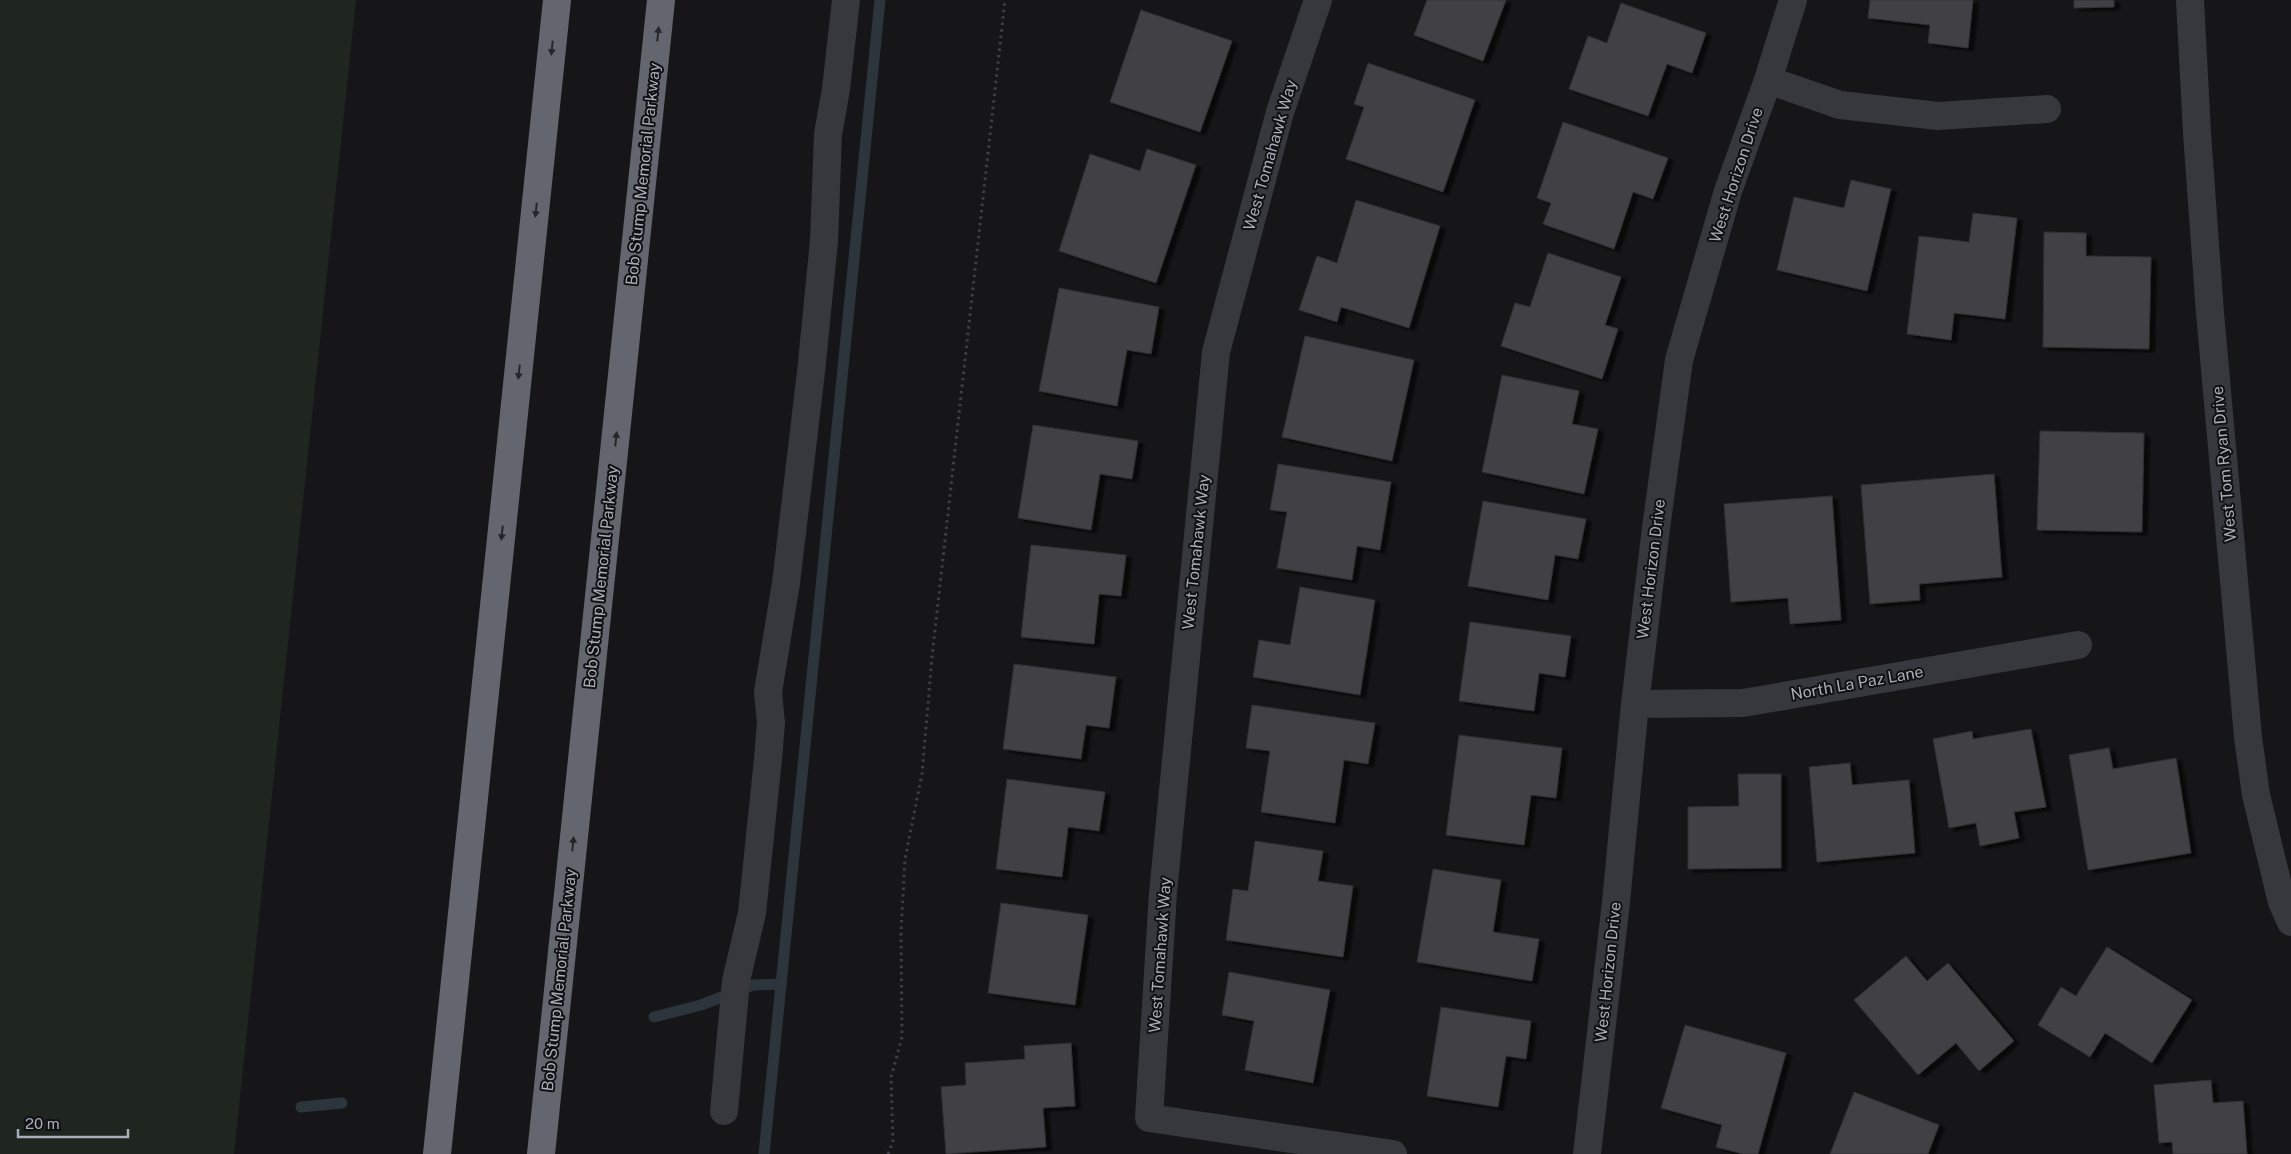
<svg xmlns="http://www.w3.org/2000/svg" width="2291" height="1154" font-family="'Public Sans',sans-serif">
  <style>
    .green { fill: #1e261f }
    .lines { fill: none; stroke-linecap: round; stroke-linejoin: round }
    .stream { stroke: #2c353c; stroke-width: 11 }
    .building { fill: #404145; stroke: #303034; filter: url(#shadow) }
    .path { stroke: #3d3f44; stroke-width: 3; stroke-dasharray: 2.5 4; stroke-linecap: butt }
    .minor { stroke: #37383d; stroke-width: 28 }
    .highway { stroke: #63666e; stroke-width: 28 }
    .oneway { fill: #26262a }
    .labels { text-anchor: middle; dominant-baseline: central; stroke-width: 4; stroke-linejoin: round; paint-order: stroke }
    .street-label { font-size: 16px; fill: #a8adb8; stroke: #111113 }
  </style>
  <defs>
    <filter id="shadow"><feDropShadow dx="5.5" dy="3" stdDeviation="1" flood-color="#0009"/></filter>
  </defs>
  <rect width="100%" height="100%" fill="#161618"/>
  <path class="green" d="M 0,0 L 356,0 L 234,1154 L 0,1154 Z"/>
  <g class="lines">
    <g class="stream">
      <path d="M 654,1017 L 701,1005 L 753,985 L 781,984"/>
      <path d="M 301,1107 L 342,1103"/>
      <path d="M 764,1154 L 880,0"/>
    </g>
  </g>
  <g class="building">
    <path d="M 1427,0 L 1506,0 L 1483,61 L 1414,35 Z"/>
    <path d="M 1870,0 L 1973,0 L 1968,48 L 1928,43 L 1930,25 L 1868,18 Z"/>
    <path d="M 2074,0 L 2114,0 L 2114,7 L 2074,8 Z"/>
    <path d="M 1621,3 L 1706,33 L 1692,73 L 1667,64 L 1648,116 L 1569,89 L 1588,36 L 1607,43 Z"/>
    <path d="M 1141,10 L 1232,41 L 1200,132 L 1110,102 Z"/>
    <path d="M 1368,63 L 1475,100 L 1443,192 L 1346,159 L 1364,107 L 1354,104 Z"/>
    <path d="M 1563,122 L 1668,158 L 1653,199 L 1633,192 L 1614,249 L 1543,224 L 1551,203 L 1537,198 Z"/>
    <path d="M 1147,149 L 1196,165 L 1156,283 L 1059,251 L 1090,154 L 1140,171 Z"/>
    <path d="M 1851,180 L 1891,189 L 1867,291 L 1777,270 L 1794,197 L 1844,208 Z"/>
    <path d="M 1356,200 L 1440,226 L 1409,328 L 1341,307 L 1337,322 L 1299,310 L 1317,256 L 1337,263 Z"/>
    <path d="M 1973,213 L 2017,218 L 2005,319 L 1954,313 L 1951,340 L 1907,334 L 1919,236 L 1969,242 Z"/>
    <path d="M 2044,232 L 2086,233 L 2086,256 L 2151,257 L 2149,349 L 2043,347 Z"/>
    <path d="M 1548,253 L 1621,277 L 1605,325 L 1618,329 L 1602,379 L 1501,346 L 1515,303 L 1530,307 Z"/>
    <path d="M 1059,288 L 1159,307 L 1151,354 L 1127,350 L 1117,406 L 1039,391 Z"/>
    <path d="M 1305,336 L 1414,360 L 1392,461 L 1282,437 Z"/>
    <path d="M 1502,375 L 1579,391 L 1572,424 L 1598,429 L 1584,494 L 1482,472 Z"/>
    <path d="M 1033,425 L 1138,441 L 1132,479 L 1100,474 L 1091,530 L 1018,518 Z"/>
    <path d="M 2040,431 L 2144,433 L 2142,532 L 2037,530 Z"/>
    <path d="M 1278,464 L 1391,482 L 1380,550 L 1357,546 L 1352,580 L 1277,568 L 1287,512 L 1270,510 Z"/>
    <path d="M 1994,474 L 2002,577 L 1919,584 L 1920,600 L 1870,604 L 1861,485 Z"/>
    <path d="M 1832,496 L 1841,620 L 1790,624 L 1788,598 L 1731,602 L 1724,504 Z"/>
    <path d="M 1483,501 L 1586,519 L 1578,559 L 1555,555 L 1548,600 L 1468,586 Z"/>
    <path d="M 1031,545 L 1126,555 L 1121,596 L 1099,594 L 1094,644 L 1021,637 Z"/>
    <path d="M 1300,587 L 1375,600 L 1360,695 L 1253,677 L 1259,640 L 1290,645 Z"/>
    <path d="M 1470,622 L 1571,636 L 1565,677 L 1539,673 L 1534,711 L 1459,701 Z"/>
    <path d="M 1014,664 L 1116,677 L 1109,728 L 1086,725 L 1081,759 L 1003,749 Z"/>
    <path d="M 1252,705 L 1375,723 L 1368,764 L 1344,760 L 1335,823 L 1261,812 L 1270,751 L 1246,748 Z"/>
    <path d="M 2031,729 L 2046,807 L 2014,812 L 2019,838 L 1980,846 L 1976,823 L 1949,828 L 1933,739 L 1972,731 L 1973,739 Z"/>
    <path d="M 1459,735 L 1562,748 L 1556,798 L 1531,795 L 1524,845 L 1446,835 Z"/>
    <path d="M 2109,748 L 2113,769 L 2176,758 L 2191,853 L 2088,870 L 2069,755 Z"/>
    <path d="M 1850,763 L 1852,785 L 1909,780 L 1915,853 L 1817,862 L 1809,767 Z"/>
    <path d="M 1738,774 L 1781,774 L 1781,868 L 1688,869 L 1688,807 L 1739,806 Z"/>
    <path d="M 1007,779 L 1105,792 L 1099,831 L 1068,827 L 1062,877 L 996,869 Z"/>
    <path d="M 1255,841 L 1323,851 L 1318,881 L 1353,886 L 1343,957 L 1226,940 L 1233,889 L 1248,891 Z"/>
    <path d="M 1433,869 L 1501,880 L 1493,932 L 1539,939 L 1532,981 L 1417,962 Z"/>
    <path d="M 1001,903 L 1088,915 L 1075,1005 L 988,993 Z"/>
    <path d="M 2107,947 L 2192,1000 L 2152,1063 L 2105,1033 L 2090,1057 L 2038,1025 L 2061,987 L 2076,996 Z"/>
    <path d="M 1906,956 L 1927,981 L 1948,963 L 2014,1041 L 1979,1071 L 1956,1043 L 1918,1075 L 1854,1000 Z"/>
    <path d="M 1229,972 L 1330,990 L 1313,1083 L 1245,1070 L 1254,1021 L 1222,1015 Z"/>
    <path d="M 1441,1007 L 1531,1021 L 1526,1059 L 1506,1056 L 1498,1107 L 1427,1096 Z"/>
    <path d="M 1685,1025 L 1786,1053 L 1758,1154 L 1743,1154 L 1716,1147 L 1722,1125 L 1661,1108 Z"/>
    <path d="M 1071,1043 L 1075,1106 L 1043,1108 L 1046,1147 L 946,1154 L 941,1087 L 966,1085 L 965,1063 L 1025,1059 L 1024,1046 Z"/>
    <path d="M 2211,1080 L 2213,1103 L 2243,1101 L 2247,1154 L 2173,1154 L 2172,1142 L 2159,1143 L 2154,1085 Z"/>
    <path d="M 1854,1092 L 1939,1125 L 1928,1154 L 1830,1154 Z"/>
  </g>
  <g class="lines">
    <path class="path" d="M 888,1154 L 893,1142 L 891,1077 L 902,1037 L 901,932 L 905,859 L 922,774 L 932,657 L 1005,0"/>
    <g class="minor">
      <path d="M 1318,0 L 1280,112 L 1216,352 L 1163,893 L 1149,1118 L 1393,1154"/>
      <path d="M 2190,0 L 2197,133 L 2210,313 L 2248,737 L 2256,795 L 2282,902 L 2291,922"/>
      <path d="M 1768,80 L 1840,105 L 1938,116 L 2047,109"/>
      <path d="M 1635,704 L 1743,703 L 2078,645"/>
      <path d="M 724,1111 L 736,981 L 752,913 L 768,759 L 771,723 L 768,692 L 786,583 L 811,372 L 824,241 L 828,134 L 836,89 L 846,0"/>
      <path d="M 1587,1154 L 1616,902 L 1635,704 L 1656,528 L 1679,360 L 1728,191 L 1768,80 L 1793,0"/>
    </g>
    <g class="highway">
      <path d="M 437,1154 L 557,0"/>
      <path d="M 541,1154 L 661,0"/>
    </g>
  </g>
  <defs><path id="oneway-solid" d="M-6-.8H1V-3.2L6.5 0L1 3.2V.8H-6Z" transform="scale(1.25)"/></defs>
  <g class="oneway">
    <use href="#oneway-solid" transform="translate(658 34) rotate(-84)"/>
    <use href="#oneway-solid" transform="translate(552 48) rotate(96)"/>
    <use href="#oneway-solid" transform="translate(536 210) rotate(96)"/>
    <use href="#oneway-solid" transform="translate(519 372) rotate(96)"/>
    <use href="#oneway-solid" transform="translate(616 439) rotate(-84)"/>
    <use href="#oneway-solid" transform="translate(502 533) rotate(96)"/>
    <use href="#oneway-solid" transform="translate(573 844) rotate(-84)"/>
  </g>
  <g class="labels">
    <g class="street-label">
      <text transform="translate(1270 155) rotate(-74)">West Tomahawk Way</text>
      <text transform="translate(643 174) rotate(-84)">Bob Stump Memorial Parkway</text>
      <text transform="translate(1736 175) rotate(-72)">West Horizon Drive</text>
      <text transform="translate(2224 464) rotate(-95)">West Tom Ryan Drive</text>
      <text transform="translate(1196 552) rotate(-84)">West Tomahawk Way</text>
      <text transform="translate(1651 569) rotate(-83)">West Horizon Drive</text>
      <text transform="translate(601 577) rotate(-84)">Bob Stump Memorial Parkway</text>
      <text transform="translate(1857 683) rotate(-10)">North La Paz Lane</text>
      <text transform="translate(1160 955) rotate(-86)">West Tomahawk Way</text>
      <text transform="translate(1608 972) rotate(-84)">West Horizon Drive</text>
      <text transform="translate(559 980) rotate(-84)">Bob Stump Memorial Parkway</text>
    </g>
  </g>
  <path d="M18 1129v8h110v-8" fill="none" stroke="#a8adb8" stroke-width="2.5"/>
  <text x="25" y="1129" font-size="15" fill="#a8adb8" stroke="#111113" stroke-width="4" paint-order="stroke">20 m</text>
</svg>
